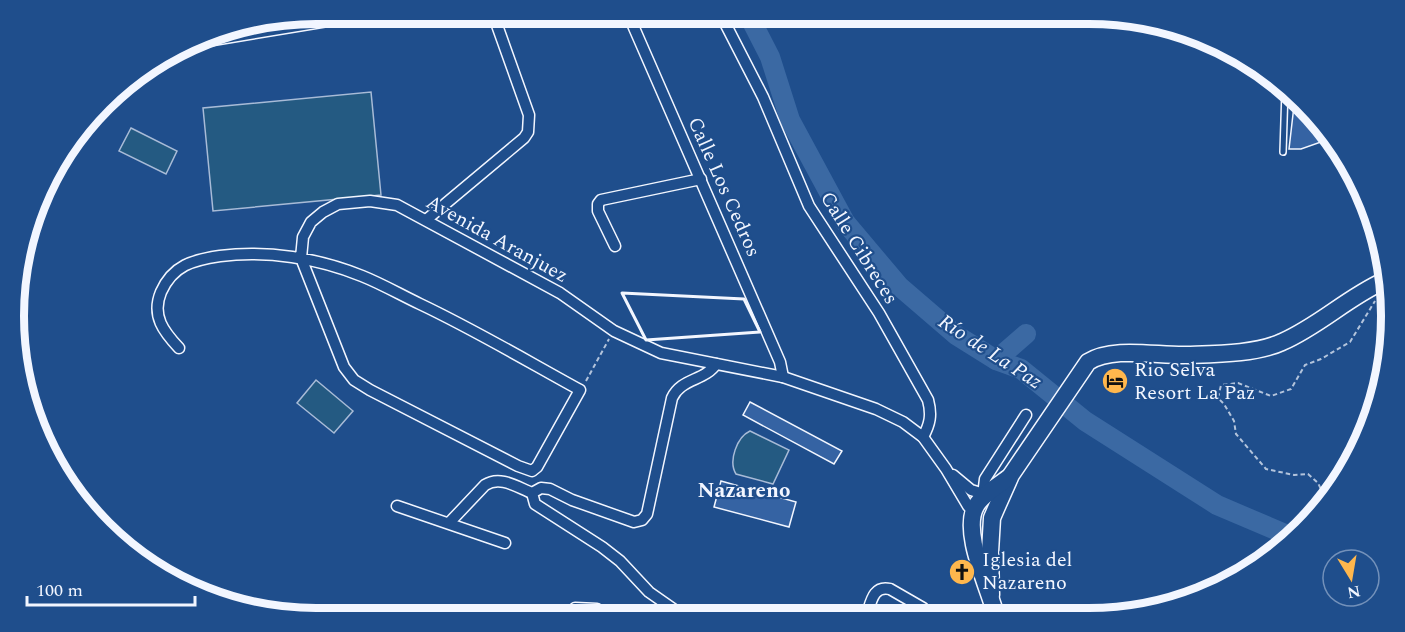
<svg xmlns="http://www.w3.org/2000/svg" width="1405" height="632" font-family="Spectral,serif">
  <style>
    .green { fill: #245a82; stroke: #a8bbd7; stroke-width: 1.5 }
    .lines { fill: none; stroke-linecap: round; stroke-linejoin: round }
    .river { stroke: #3b69a3; stroke-width: 20 }
    .building { fill: #3563a3; stroke: #f2f6ff; stroke-width: 1.5 }
    .lane-casing { stroke: #f2f6ff; stroke-width: 8 }
    .street-casing { stroke: #f2f6ff; stroke-width: 13 }
    .primary-casing { stroke: #f2f6ff; stroke-width: 19 }
    .path { stroke: #b3c4dc; stroke-width: 2; stroke-dasharray: 4.5 3; stroke-linecap: butt }
    .lane { stroke: #1f4e8c; stroke-width: 5 }
    .street { stroke: #1f4e8c; stroke-width: 10 }
    .primary { stroke: #1f4e8c; stroke-width: 16 }
    .wall { stroke: #f2f6ff; stroke-width: 3 }
    .labels { text-anchor: middle; dominant-baseline: central; stroke-width: 4.5; stroke-linejoin: round; paint-order: stroke }
    .street-label { font-size: 20px; fill: #f2f6ff; stroke: #1f4e8c }
    .poi-label { font-size: 20px; fill: #f2f6ff; stroke: #1f4e8c; text-anchor: start }
    .water-label { font-size: 21px; font-style: italic; fill: #f2f6ff; stroke: #1f4e8c }
    .neighbourhood-label { font-size: 21px; font-weight: bold; fill: #f2f6ff; stroke: #1f4e8c }
    .rim { fill: none; stroke: #f2f6ff; stroke-width: 8 }
  </style>
  <rect width="100%" height="100%" fill="#1f4e8c"/>
  <g class="green">
    <path d="M 371,92 L 381,195 L 213,211 L 203,108 Z"/>
    <path d="M 131,128 L 177,151 L 166,174 L 119,151 Z"/>
    <path d="M 316,380 L 353,411 L 334,433 L 297,403 Z"/>
    <path d="M 750,431 L 789,450 L 773,484 L 736,474 C 728,461 737,437 750,431 Z"/>
  </g>
  <g class="lines">
    <g class="river">
      <path d="M 748,14 L 770,57 L 790,120 L 845,222 L 899,286 L 956,335 L 996,360 L 1021,369 L 1085,421 L 1217,505 L 1292,537"/>
      <path d="M 996,360 L 1026,334"/>
    </g>
  </g>
  <g class="building">
    <path d="M 1295,97 L 1303,102 L 1323,132 L 1321,142 L 1301,149 L 1289,149 Z"/>
    <path d="M 750,402 L 842,451 L 834,464 L 743,415 Z"/>
    <path d="M 721,481 L 796,502 L 789,527 L 714,507 Z"/>
  </g>
  <g class="lines">
    <g class="lane-casing">
      <path id="lane" d="M 1283,152 L 1285,90"/>
    </g>
    <g class="street-casing">
      <g id="street">
        <path d="M 628,14 L 780,362 L 783,377"/>
        <path d="M 716,14 L 726,25 L 763,97 L 809,206 L 879,313 L 928,400 C 932,415 930,424 923,437"/>
        <path d="M 195,43 L 370,14"/>
        <path d="M 426,220 L 524,138 L 528,132 L 529,115 L 493,14"/>
        <path d="M 615,246 L 598,211 L 598,204 L 601,200 L 701,179"/>
        <path d="M 179,348 C 164,332 151,316 161,292 C 173,265 193,260 220,256 C 267,250 318,258 362,276 C 382,284 401,295 420,304 C 475,330 527,361 580,390 L 537,467 L 532,471 L 518,466 L 370,390 L 354,380 L 344,367 L 301,258 L 303,237 L 311,222 L 323,212 L 338,204 L 370,201 L 397,205 L 560,293 L 614,331 L 661,353 L 783,377 L 876,409 L 903,422 L 923,437 L 946,469 L 968,506 L 975,513"/>
        <path d="M 953,475 L 971,490 L 987,495 L 984,487 L 985,479 L 1026,415"/>
        <path d="M 397,506 L 505,543"/>
        <path d="M 449,523 L 485,485 C 500,475 517,487 532,493"/>
        <path d="M 575,608 L 597,609 L 604,618"/>
        <path d="M 682,617 L 679,613 L 649,592 L 620,561 L 602,547 L 535,504 L 532,493 L 541,488 L 550,489 L 572,500 L 634,522 L 642,520 L 647,514 L 672,398 C 681,378 705,381 716,364"/>
        <path d="M 866,617 C 871,604 872,585 890,589 L 923,608 L 930,617"/>
      </g>
    </g>
    <g class="primary-casing">
      <g id="primary">
        <path d="M 991,595 L 990,552 L 992,518 L 995,511 L 1011,475 L 1088,362 C 1113,346 1157,356 1187,355 C 1216,354 1256,354 1282,342 C 1319,326 1348,297 1384,281"/>
        <path d="M 996,616 C 990,590 961,532 976,506 C 982,495 998,486 1008,478"/>
      </g>
    </g>
    <g class="path">
      <path d="M 586,381 L 609,339"/>
      <path d="M 1327,502 L 1318,483 L 1308,474 L 1294,475 L 1266,469 L 1236,434 L 1234,421 L 1224,404 L 1218,398 L 1221,385 L 1238,383 L 1271,396 L 1291,389 L 1305,365 L 1321,359 L 1350,342 L 1375,301"/>
    </g>
    <use href="#lane" class="lane"/>
    <use href="#street" class="street"/>
    <use href="#primary" class="primary"/>
    <path class="wall" d="M 622,293 L 744,299 L 760,332 L 646,340 Z"/>
  </g>
  <defs>
    <g id="hotel-disc" transform="scale(1.35)"><circle r="9.5" fill="#ffb74d" stroke="#1f4e8c"/><path d="M-6-4.5h1.5V1H6V5H4.5V3h-9V5H-6ZM-4 0a1.8 1.8 0 1 1 3.6 0ZM.5 0V-2.5h3Q6-2.5 6 0Z" fill="#111"/></g>
    <g id="church-disc" transform="scale(1.35)"><circle r="9.5" fill="#ffb74d" stroke="#1f4e8c"/><path d="M-1.2-6h2.4v3.5h3.3v2.4h-3.3V6h-2.4V-.1h-3.3v-2.4h3.3Z" fill="#111"/></g>
  </defs>
  <g fill-rule="evenodd">
    <use href="#hotel-disc" x="1115" y="381"/>
    <use href="#church-disc" x="962" y="572"/>
  </g>
  <g class="labels">
    <g class="street-label">
      <text transform="translate(724 187) rotate(66)">Calle Los Cedros</text>
      <text transform="translate(497 239) rotate(29)">Avenida Aranjuez</text>
      <text transform="translate(859 248) rotate(58)">Calle Cibreces</text>
    </g>
    <g class="poi-label">
      <text x="1134" y="370">Rio Selva<tspan x="1134" dy="23">Resort La Paz</tspan></text>
      <text x="982" y="560">Iglesia del<tspan x="982" dy="23">Nazareno</tspan></text>
    </g>
    <g class="water-label">
      <text transform="translate(990 352) rotate(33)">Río de La Paz</text>
    </g>
    <g class="neighbourhood-label">
      <text x="744" y="491">Nazareno</text>
    </g>
  </g>
  <path d="M0 0H1405V632H0ZM316 24H1089A292 292 0 0 1 1381 316V316A292 292 0 0 1 1089 608H316A292 292 0 0 1 24 316V316A292 292 0 0 1 316 24Z" fill="#1f4e8c" fill-rule="evenodd"/>
  <path class="rim" d="M316 24H1089A292 292 0 0 1 1381 316V316A292 292 0 0 1 1089 608H316A292 292 0 0 1 24 316V316A292 292 0 0 1 316 24Z"/>
  <g transform="translate(1351 578) rotate(169)"><circle r="28" fill="#1f4e8c" stroke="#7391ba" stroke-width="1.5"/>
  <path d="M0-4.5L10 22L0 15L-10 22Z" fill="#ffb74d"/>
  <text y="-9" font-size="16" font-weight="bold" text-anchor="middle" fill="#f2f6ff">N</text>
  </g>
  <path d="M27 596v9h168v-9" fill="none" stroke="#f2f6ff" stroke-width="3"/>
  <text x="36" y="596" font-size="18" fill="#f2f6ff" stroke="#1f4e8c" stroke-width="4.5" paint-order="stroke">100 m</text>
</svg>
